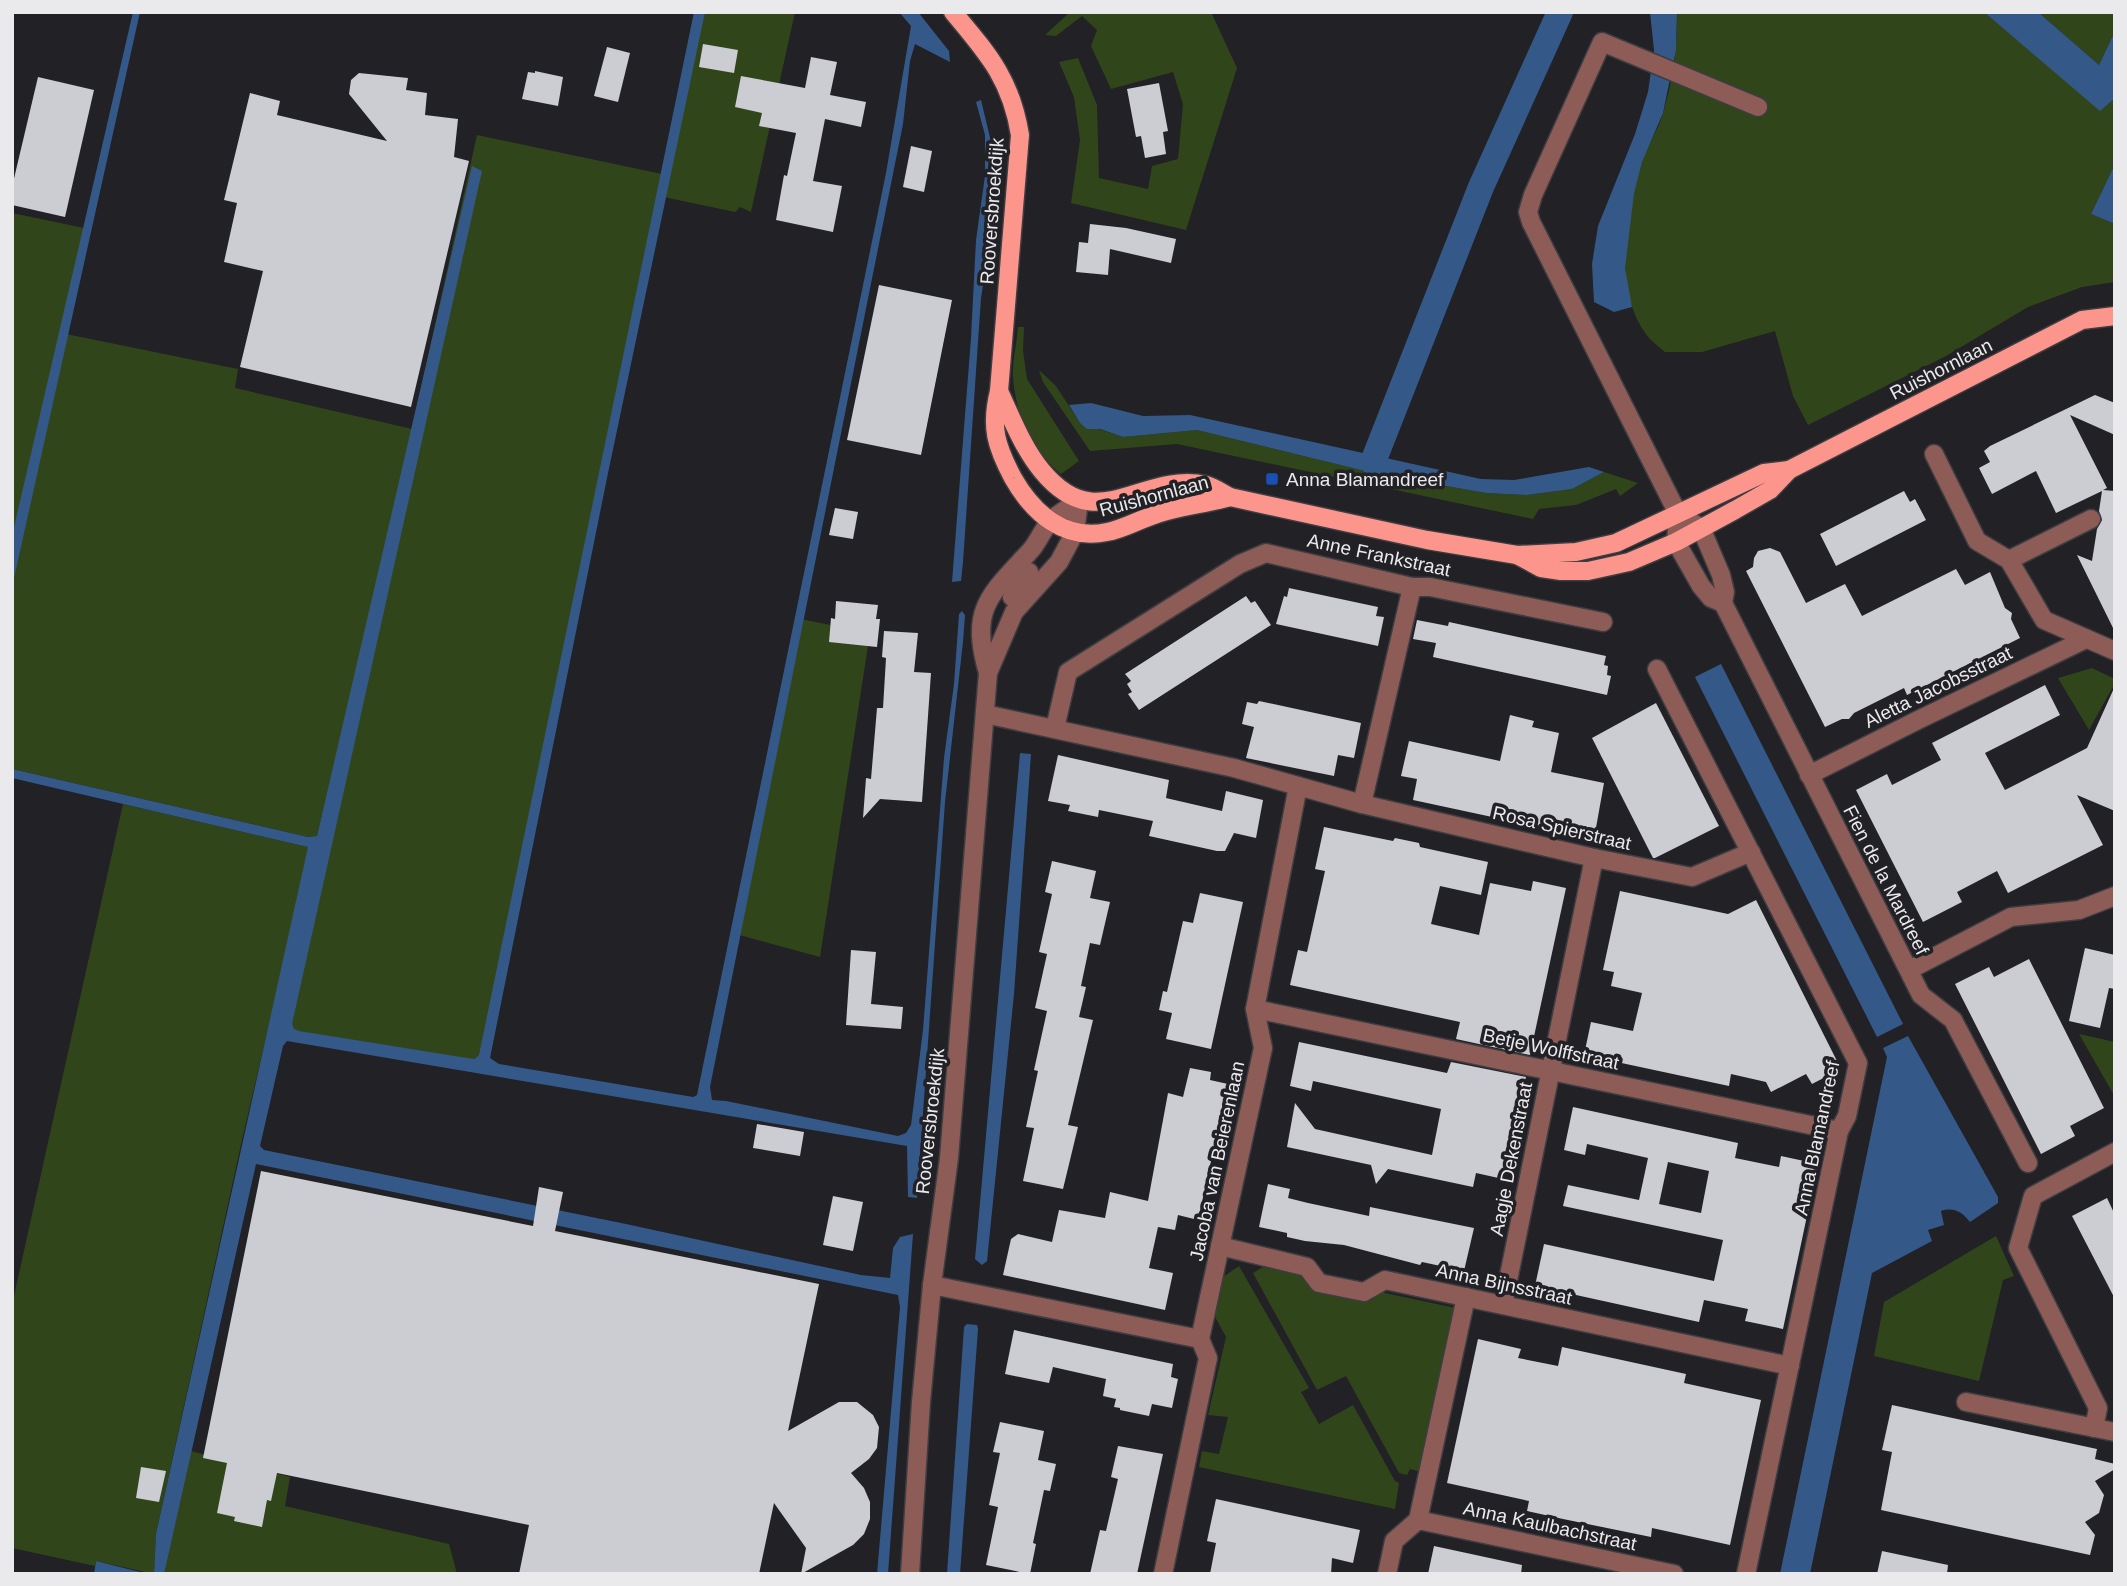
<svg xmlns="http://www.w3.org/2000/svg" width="2127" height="1586" font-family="Helvetica,sans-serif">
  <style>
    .green { fill: #30461a }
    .water { fill: #345988 }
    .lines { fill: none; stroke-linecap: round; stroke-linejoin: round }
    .canal { stroke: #345988; stroke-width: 26 }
    .building { fill: #ccccd3; fill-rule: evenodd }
    .minor-casing { stroke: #3d3d42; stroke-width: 21 }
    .major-casing { stroke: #3d3d42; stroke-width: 21 }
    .minor { stroke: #8e5c57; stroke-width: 18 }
    .major { stroke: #fc958b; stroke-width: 18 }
    .transit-dot { fill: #1a4fb4; stroke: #212126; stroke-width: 2.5 }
    .labels { text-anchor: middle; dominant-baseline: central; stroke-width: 7; stroke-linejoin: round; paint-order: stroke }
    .street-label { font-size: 19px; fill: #eaeaed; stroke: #212126 }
    .poi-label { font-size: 19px; fill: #eaeaed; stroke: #212126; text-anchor: start }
  </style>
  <rect width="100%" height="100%" fill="#212126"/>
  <g class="green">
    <path d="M 695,12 L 795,12 L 751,212 L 740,207 L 735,212 L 659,196 L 480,1064 L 286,1030 L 367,625 L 317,836 L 308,837 L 12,769 L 12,213 L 84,228 L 61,333 L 238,369 L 235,388 L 412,429 L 477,135 L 662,174 Z"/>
    <path d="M 1070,12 L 1211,12 L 1237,68 L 1186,230 L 1071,203 L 1080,140 L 1074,97 L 1059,62 L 1078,58 L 1097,105 L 1099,178 L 1148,189 L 1152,166 L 1178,159 L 1183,104 L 1173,72 L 1111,89 L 1091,46 L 1097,30 L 1082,16 L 1056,36 L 1045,35 Z"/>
    <path d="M 1677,12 L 1984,12 L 2100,110 L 2115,98 L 2115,164 L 2091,214 L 2115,224 L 2115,282 L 2082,287 L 2028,307 L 1946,356 L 1808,425 L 1793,396 L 1775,331 L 1702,352 L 1665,352 C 1660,348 1654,343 1649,338 C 1612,293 1624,213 1642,162 C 1648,145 1658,130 1663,113 C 1673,81 1678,45 1677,12 Z"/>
    <path d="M 2038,12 L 2115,12 L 2115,31 L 2099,65 Z"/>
    <path d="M 1018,327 L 1024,327 L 1023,351 L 1027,379 L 1079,461 L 1061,474 C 1033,451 1015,414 1013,377 C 1012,361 1017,343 1018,327 Z"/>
    <path d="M 1039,370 L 1056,386 L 1080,423 L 1123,437 L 1197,430 L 1373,473 L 1486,493 L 1527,495 L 1572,489 L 1604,472 L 1638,483 L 1620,496 L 1616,489 L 1576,505 L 1539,509 L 1533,519 L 1177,444 L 1090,451 L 1043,382 Z"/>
    <path d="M 796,618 L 870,633 L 820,957 L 732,933 Z"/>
    <path d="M 2092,668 L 2115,679 L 2115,683 L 2089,730 L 2058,678 Z"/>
    <path d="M 123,804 L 308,847 L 309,852 L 242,1140 L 156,1534 L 154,1574 L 96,1561 L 95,1566 L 12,1548 L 12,1305 Z"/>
    <path d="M 2079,1034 L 2115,1042 L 2115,1097 Z"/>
    <path d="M 1996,1236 L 2014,1276 L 2003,1280 L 1979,1381 L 1874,1356 L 1884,1302 Z"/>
    <path d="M 1239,1266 L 1309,1388 L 1301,1392 L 1319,1424 L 1353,1405 L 1395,1481 L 1399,1483 L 1395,1509 L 1199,1467 L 1202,1451 L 1219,1454 L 1228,1417 L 1208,1415 L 1226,1337 L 1214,1315 L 1223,1277 Z"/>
    <path d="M 1263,1267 L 1460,1309 L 1425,1473 L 1410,1469 L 1407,1475 L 1399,1473 L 1346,1376 L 1317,1390 L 1253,1273 Z"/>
    <path d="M 191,1451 L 290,1477 L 285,1506 L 449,1544 L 457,1574 L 163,1574 Z"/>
  </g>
  <g class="water">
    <path d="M 133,12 L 140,12 L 12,587 L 12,536 Z"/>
    <path d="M 694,12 L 705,12 L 607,478 L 490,1058 L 499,1064 L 693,1097 L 697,1095 L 886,173 L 911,26 L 899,12 L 918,12 L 949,51 L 950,62 L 915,44 L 910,61 L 903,124 L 710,1087 L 712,1100 L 726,1101 L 898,1136 L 906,1133 L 911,1125 L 923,1030 L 944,758 L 954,684 L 959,614 L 962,611 L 965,615 L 963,642 L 945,802 L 917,1198 L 908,1197 L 907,1146 L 287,1041 L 283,1046 L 260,1146 L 264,1150 L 626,1224 L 861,1275 L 890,1278 L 893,1248 L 900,1237 L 913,1234 L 888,1574 L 877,1574 L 900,1307 L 898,1295 L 256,1164 L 164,1574 L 154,1574 L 156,1534 L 308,847 L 12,778 L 12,769 L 308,837 L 317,836 L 472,166 L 482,171 L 292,1024 L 294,1029 L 299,1031 L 467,1058 L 475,1059 L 479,1055 Z"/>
    <path d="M 1650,12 L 1677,12 L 1676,50 L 1663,113 L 1642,162 L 1634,193 L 1625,268 L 1632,307 L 1614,312 L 1594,302 L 1592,264 L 1598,226 L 1635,134 L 1648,92 L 1654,50 Z"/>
    <path d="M 1984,12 L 2038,12 L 2099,65 L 2115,31 L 2115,98 L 2100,111 Z"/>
    <path d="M 981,100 L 993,150 L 993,187 L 988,253 L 981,298 L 963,562 L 961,581 L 952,582 L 971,338 L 976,240 L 985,176 L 985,135 L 976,102 Z"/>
    <path d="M 2115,164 L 2115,224 L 2091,214 Z"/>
    <path d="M 1091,403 L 1143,416 L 1190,415 L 1481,479 L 1514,480 L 1589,467 L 1604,472 L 1572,489 L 1527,495 L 1486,493 L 1373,473 L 1197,430 L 1123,437 L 1100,429 L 1087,429 L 1080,423 L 1069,405 Z"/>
    <path d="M 1721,664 L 1903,1024 L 1877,1037 L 1695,677 Z"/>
    <path d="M 1020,753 L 1031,754 L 1014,994 L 987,1261 L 982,1265 L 975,1259 Z"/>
    <path d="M 1908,1036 L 1998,1197 L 1998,1203 L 1970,1222 C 1962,1212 1954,1207 1941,1211 L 1944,1225 L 1928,1230 L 1932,1241 L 1872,1273 L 1810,1574 L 1780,1574 L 1887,1057 L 1883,1048 Z"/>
    <path d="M 967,1324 L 977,1325 L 978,1329 L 960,1574 L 947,1574 L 964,1327 Z"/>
    <path d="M 96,1561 L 148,1574 L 94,1574 Z"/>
  </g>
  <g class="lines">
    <path class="canal" d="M 1373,462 L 1481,187 L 1560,12"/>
  </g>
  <g class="building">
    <path d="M 703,44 L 738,50 L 734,73 L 699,67 Z"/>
    <path d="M 607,47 L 630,53 L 618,102 L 594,96 Z"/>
    <path d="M 811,57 L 837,62 L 830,95 L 866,102 L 861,127 L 825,119 L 813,181 L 842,186 L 833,232 L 776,220 L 784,175 L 787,176 L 796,133 L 759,126 L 762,113 L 735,107 L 741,76 L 805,88 Z"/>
    <path d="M 535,71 L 563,77 L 558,106 L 522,99 L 528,72 L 535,73 Z"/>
    <path d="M 359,73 L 408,78 L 406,90 L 427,93 L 425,115 L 458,119 L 454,157 L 469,161 L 411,407 L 240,367 L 263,271 L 224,262 L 237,203 L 224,200 L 250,93 L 280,101 L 277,115 L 387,141 L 349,94 L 351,80 Z"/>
    <path d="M 38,77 L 94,90 L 65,217 L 12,205 L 12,187 Z"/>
    <path d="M 1159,83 L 1168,131 L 1163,132 L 1166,154 L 1145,158 L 1141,136 L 1136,137 L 1127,89 Z"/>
    <path d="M 911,146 L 932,151 L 924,192 L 903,187 Z"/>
    <path d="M 1090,224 L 1126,228 L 1176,239 L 1171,263 L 1110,249 L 1108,275 L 1076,272 L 1079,242 L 1088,243 Z"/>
    <path d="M 879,285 L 952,300 L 921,455 L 847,440 Z"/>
    <path d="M 2095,395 L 2115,403 L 2115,435 L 2070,415 L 2107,488 L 2103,490 L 2115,491 L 2115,632 L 2077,555 L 2092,561 L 2097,529 L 2102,520 L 2099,511 L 2102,491 L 2056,513 L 2036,471 L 1992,494 L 1979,468 L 1990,462 L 1984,451 L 1990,446 Z"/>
    <path d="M 1904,491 L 1910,502 L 1915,499 L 1926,520 L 1836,566 L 1820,534 Z"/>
    <path d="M 835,508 L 858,512 L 853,539 L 829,535 Z"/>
    <path d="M 1770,548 L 1780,552 L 1806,603 L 1845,584 L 1862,616 L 1956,569 L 1965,585 L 1990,572 L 2005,608 L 2012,613 L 2011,619 L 2020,638 L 1907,695 L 1904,688 L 1854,713 L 1849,719 L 1842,719 L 1825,727 L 1746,571 L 1753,567 L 1754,558 L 1758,551 Z"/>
    <path d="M 1289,588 L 1378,607 L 1376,616 L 1384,617 L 1378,646 L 1276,624 L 1284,596 L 1287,597 Z"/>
    <path d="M 1246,596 L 1251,603 L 1255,601 L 1271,625 L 1139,710 L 1128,694 L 1132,692 L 1127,684 L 1131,681 L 1125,674 Z"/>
    <path d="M 836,601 L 878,605 L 876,619 L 880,619 L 877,647 L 829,642 L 831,618 L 835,619 Z"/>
    <path d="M 1417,620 L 1448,626 L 1449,622 L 1606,656 L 1604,665 L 1608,666 L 1607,675 L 1611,676 L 1607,695 L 1433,657 L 1436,643 L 1413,639 Z"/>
    <path d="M 884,631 L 918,633 L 914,672 L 931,673 L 922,802 L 880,799 L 863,818 L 866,778 L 871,779 L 877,708 L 883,708 L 886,658 L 882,657 Z"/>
    <path d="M 2045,685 L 2060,715 L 1985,753 L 2005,790 L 2060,762 L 2087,748 L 2115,686 L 2115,811 L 2077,795 L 2103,845 L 2008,893 L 1997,871 L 1957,892 L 1962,902 L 1923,922 L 1856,790 L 1887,774 L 1892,785 L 1941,760 L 1932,743 Z"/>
    <path d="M 1259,701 L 1361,723 L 1354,758 L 1338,755 L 1334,776 L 1246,758 L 1254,727 L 1242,724 L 1247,702 L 1257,704 Z"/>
    <path d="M 1656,703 L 1719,826 L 1655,858 L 1653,858 L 1592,738 Z"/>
    <path d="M 1510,715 L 1534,721 L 1532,727 L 1559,733 L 1551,772 L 1604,783 L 1594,839 L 1413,800 L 1417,779 L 1401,776 L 1409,741 L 1500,761 Z"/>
    <path d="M 1058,755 L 1169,780 L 1166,798 L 1222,811 L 1226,791 L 1263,800 L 1256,838 L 1234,833 L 1225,851 L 1217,851 L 1149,836 L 1153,821 L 1099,810 L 1098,817 L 1068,811 L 1070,805 L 1048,801 Z"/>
    <path d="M 1324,827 L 1393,841 L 1395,838 L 1419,843 L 1420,847 L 1488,862 L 1481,895 L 1440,886 L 1431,924 L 1479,935 L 1490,883 L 1531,891 L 1533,881 L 1566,888 L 1530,1055 L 1456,1039 L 1460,1022 L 1290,985 L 1298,950 L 1307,952 L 1325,871 L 1315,869 Z"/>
    <path d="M 1052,861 L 1096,871 L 1090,898 L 1110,902 L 1100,945 L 1090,943 L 1081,986 L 1086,987 L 1079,1017 L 1093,1020 L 1068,1125 L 1078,1127 L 1063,1189 L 1023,1181 L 1034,1128 L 1026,1127 L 1038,1071 L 1034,1070 L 1047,1011 L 1035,1008 L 1047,954 L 1039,952 L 1052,894 L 1045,892 Z"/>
    <path d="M 1620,891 L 1728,914 L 1756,900 L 1841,1069 L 1812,1084 L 1806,1074 L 1771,1092 L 1766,1082 L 1731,1074 L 1729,1086 L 1584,1055 L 1591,1022 L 1633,1031 L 1642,993 L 1611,986 L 1614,972 L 1603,970 Z"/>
    <path d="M 1200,893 L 1243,902 L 1211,1049 L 1166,1039 L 1172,1013 L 1159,1010 L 1163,991 L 1167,992 L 1183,921 L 1193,923 Z"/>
    <path d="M 2085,948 L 2115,955 L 2115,989 L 2109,988 L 2100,1028 L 2069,1021 Z"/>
    <path d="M 851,950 L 876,952 L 871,1004 L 903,1007 L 901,1029 L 846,1025 Z"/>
    <path d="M 2029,959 L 2104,1108 L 2070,1126 L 2075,1136 L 2041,1154 L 1955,984 L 1989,967 L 1994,977 Z"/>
    <path d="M 1299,1042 L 1447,1073 L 1451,1062 L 1526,1077 L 1503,1179 L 1476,1173 L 1473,1187 L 1388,1169 L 1376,1184 L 1371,1165 L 1287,1147 L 1295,1103 L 1315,1129 L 1432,1155 L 1441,1109 L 1313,1081 L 1311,1091 L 1290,1086 Z"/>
    <path d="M 1190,1068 L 1211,1072 L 1210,1080 L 1228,1084 L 1198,1220 L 1178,1215 L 1175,1230 L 1158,1227 L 1149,1268 L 1173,1273 L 1165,1310 L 1003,1275 L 1011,1239 L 1018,1234 L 1052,1242 L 1059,1210 L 1105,1218 L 1110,1192 L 1148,1201 L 1168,1093 L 1183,1097 Z"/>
    <path d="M 1573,1107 L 1738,1143 L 1735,1158 L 1779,1167 L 1781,1156 L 1818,1164 L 1783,1329 L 1745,1321 L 1748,1309 L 1704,1300 L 1699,1322 L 1535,1286 L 1544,1244 L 1714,1281 L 1723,1240 L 1563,1206 L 1568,1185 L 1639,1200 L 1648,1158 L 1587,1144 L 1585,1155 L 1564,1150 ZM 1668,1162 L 1709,1171 L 1701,1213 L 1659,1204 Z"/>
    <path d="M 757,1124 L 804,1132 L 800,1156 L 753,1148 Z"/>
    <path d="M 261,1171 L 533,1226 L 539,1187 L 563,1192 L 555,1231 L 819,1284 L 788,1431 L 839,1402 L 857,1402 L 873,1415 L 879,1427 L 877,1448 L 869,1459 L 851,1473 L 864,1488 L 870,1502 L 870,1519 L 864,1534 L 853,1545 L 801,1574 L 806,1548 L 774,1503 L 759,1574 L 519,1574 L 529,1525 L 277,1473 L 271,1501 L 267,1500 L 262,1527 L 234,1521 L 235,1517 L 217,1513 L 227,1463 L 203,1458 Z"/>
    <path d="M 1268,1184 L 1290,1189 L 1288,1198 L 1308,1203 L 1369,1216 L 1370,1207 L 1474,1228 L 1464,1271 L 1422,1262 L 1420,1265 L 1344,1245 L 1305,1241 L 1287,1237 L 1287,1233 L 1259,1227 Z"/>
    <path d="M 833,1196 L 863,1202 L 853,1251 L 823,1245 Z"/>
    <path d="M 2107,1198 L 2115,1215 L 2115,1299 L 2072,1216 Z"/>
    <path d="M 1014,1330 L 1173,1364 L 1171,1377 L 1178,1379 L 1172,1408 L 1152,1404 L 1149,1416 L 1120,1410 L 1120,1408 L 1114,1407 L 1116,1399 L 1103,1396 L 1106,1379 L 1053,1367 L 1049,1383 L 1005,1374 Z"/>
    <path d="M 1478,1339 L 1521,1349 L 1518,1358 L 1558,1366 L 1562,1347 L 1686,1374 L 1684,1383 L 1761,1400 L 1730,1545 L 1652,1528 L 1651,1537 L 1563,1519 L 1527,1511 L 1529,1501 L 1447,1483 Z"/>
    <path d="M 1892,1405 L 2097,1449 L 2095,1459 L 2115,1464 L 2115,1469 L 2095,1481 L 2104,1495 L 2099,1513 L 2085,1522 L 2095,1535 L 2090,1555 L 1881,1510 L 1892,1452 L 1882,1450 Z"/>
    <path d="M 1000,1422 L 1044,1431 L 1038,1460 L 1056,1464 L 1050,1491 L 1044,1490 L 1033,1543 L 1036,1544 L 1030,1574 L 986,1565 L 998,1507 L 989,1505 L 1000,1453 L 993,1452 Z"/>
    <path d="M 1118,1446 L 1163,1454 L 1137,1574 L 1090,1574 L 1100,1530 L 1106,1531 L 1118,1479 L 1111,1477 Z"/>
    <path d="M 141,1467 L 166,1471 L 159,1502 L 136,1498 Z"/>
    <path d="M 1216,1499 L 1360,1530 L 1353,1563 L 1332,1558 L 1331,1574 L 1210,1574 L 1216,1543 L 1207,1541 Z"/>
    <path d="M 1434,1546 L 1522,1565 L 1521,1574 L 1428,1574 Z"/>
    <path d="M 1882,1551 L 1948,1565 L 1947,1574 L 1877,1574 Z"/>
  </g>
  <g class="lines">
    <g class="minor-casing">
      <g id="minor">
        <path d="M 1934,454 L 1977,541 L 2009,560 L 2044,620 L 2115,651"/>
        <path d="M 1678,514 L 1701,528 L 1721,575 L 1725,592 L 1723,603 L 1921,995 L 1953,1020 L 2028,1163"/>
        <path d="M 2009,560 L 2091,519"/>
        <path d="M 1012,597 L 1029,572"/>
        <path d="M 1723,603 L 1711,598 L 1701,586 L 1676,542 L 1678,514 L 1531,222 L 1528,212 L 1533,195 L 1602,42 L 1758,107"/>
        <path d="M 1657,669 L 1858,1063 L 1847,1116 L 1839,1131 L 1746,1574"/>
        <path d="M 988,673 C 969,608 990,595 1031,550 C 1038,542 1042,531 1049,523 C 1056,514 1070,507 1079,501"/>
        <path d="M 985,714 L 1234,768 L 1362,804 L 1594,858 L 1692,877 L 1751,852"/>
        <path d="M 1055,728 L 1068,672 L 1240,564 L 1266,553 L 1412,587 L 1430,587 L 1603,622"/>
        <path d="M 1809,775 L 1918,720 L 2086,639"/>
        <path d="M 1362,804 L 1412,587"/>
        <path d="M 1909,970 L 2011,917 L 2079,910 L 2115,896"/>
        <path d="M 1255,1009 L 1839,1131"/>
        <path d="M 1220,1246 L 1307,1267 L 1319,1283 L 1364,1292 L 1385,1280 L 1790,1366"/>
        <path d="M 932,1285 L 1200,1339"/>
        <path d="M 1503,1305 L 1594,858"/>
        <path d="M 1966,1402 L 2115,1432"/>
        <path d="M 2094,1428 L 2098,1408 L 2018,1248 L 2033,1196 L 2115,1152"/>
        <path d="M 1418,1520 L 1674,1574"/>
        <path d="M 910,1574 L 921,1402 L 932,1285 L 949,1158 L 988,673 L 1014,612 L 1059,562 L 1075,532 L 1079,501"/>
        <path d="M 1163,1574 L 1208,1358 L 1200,1339 L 1263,1048 L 1255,1009 L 1298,786"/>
        <path d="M 1387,1574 L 1394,1541 L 1418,1520 L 1466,1297"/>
      </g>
    </g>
    <g class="major-casing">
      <g id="major">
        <path d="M 953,12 C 988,54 1011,79 1020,135 L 999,391 C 990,427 996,446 1013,478 C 1033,513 1064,541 1107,532 C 1124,529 1140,519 1157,514 C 1181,506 1206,504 1230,497"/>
        <path d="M 999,391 C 1012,419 1023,448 1042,471 C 1098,539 1140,471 1206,485 C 1214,487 1222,493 1230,497 L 1427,540 L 1517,555 L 1576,552 L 1616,543 L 1764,473 L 1789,470"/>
        <path d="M 1517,555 L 1541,568 L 1561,571 L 1588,571 L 1629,562 L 1676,542 L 1735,510 L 1770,490 L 1789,470 L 2082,320 L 2115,316"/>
      </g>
    </g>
    <use href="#minor" class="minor"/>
    <use href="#major" class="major"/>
  </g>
  <rect class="transit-dot" x="1265" y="472" width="14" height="14" rx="3.5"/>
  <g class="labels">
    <g class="street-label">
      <text transform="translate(992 211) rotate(-86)">Rooversbroekdijk</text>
      <text transform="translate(1941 369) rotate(-27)">Ruishornlaan</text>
      <text transform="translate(1154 496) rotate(-15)">Ruishornlaan</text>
      <text transform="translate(1379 555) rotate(12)">Anne Frankstraat</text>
      <text transform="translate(1938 687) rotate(-26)">Aletta Jacobsstraat</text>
      <text transform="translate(1562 828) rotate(13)">Rosa Spierstraat</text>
      <text transform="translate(1886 880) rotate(63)">Fien de la Mardreef</text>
      <text transform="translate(1551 1049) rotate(12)">Betje Wolffstraat</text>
      <text transform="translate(930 1121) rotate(-84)">Rooversbroekdijk</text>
      <text transform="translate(1817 1138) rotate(-78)">Anna Blamandreef</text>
      <text transform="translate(1511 1159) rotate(-79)">Aagje Dekenstraat</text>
      <text transform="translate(1217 1161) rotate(-78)">Jacoba van Beierenlaan</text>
      <text transform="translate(1504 1284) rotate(12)">Anna Bijnsstraat</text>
      <text transform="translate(1550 1526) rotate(12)">Anna Kaulbachstraat</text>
    </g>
    <g class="poi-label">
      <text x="1286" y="479">Anna Blamandreef</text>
    </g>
  </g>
  <rect width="2127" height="1586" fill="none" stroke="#eaeaed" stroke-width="28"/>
</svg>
